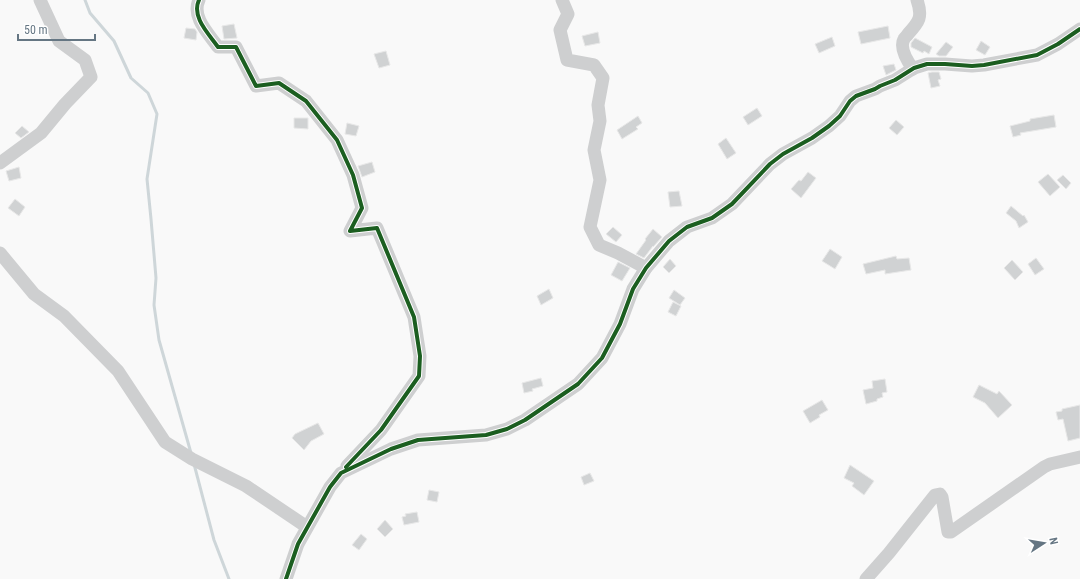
<svg xmlns="http://www.w3.org/2000/svg" width="1080" height="579" font-family="'Roboto Condensed',sans-serif">
  <style>
    .lines { fill: none; stroke-linecap: round; stroke-linejoin: round }
    .stream { stroke: #ced6d9; stroke-width: 3 }
    .building { fill: #d0d2d3; stroke: #e8e8e8 }
    .minor { stroke: #cecfd0; stroke-width: 13 }
    .cycleway-casing { stroke: #fff; stroke-width: 6 }
    .cycleway { stroke: #1b5e20; stroke-width: 4 }
  </style>
  <rect width="100%" height="100%" fill="#f9f9f9"/>
  <g class="lines">
    <g class="stream">
      <path d="M 85,0 L 90,13 L 114,41 L 131,78 L 148,93 L 157,114 L 147,179 L 151,219 L 156,278 L 154,305 L 159,340 L 191,453"/>
      <path d="M 194,464 L 214,540 L 229,579"/>
    </g>
  </g>
  <g class="building">
    <path d="M 234,24 L 237,38 L 224,39 L 222,26 Z"/>
    <path d="M 888,26 L 890,38 L 861,44 L 858,32 Z"/>
    <path d="M 186,28 L 195,29 L 197,32 L 196,40 L 184,38 Z"/>
    <path d="M 598,32 L 600,43 L 585,46 L 582,36 Z"/>
    <path d="M 832,37 L 835,46 L 819,53 L 815,44 Z"/>
    <path d="M 915,38 L 932,47 L 929,54 L 924,51 L 923,53 L 911,47 L 911,43 Z"/>
    <path d="M 981,41 L 990,47 L 985,55 L 976,50 Z"/>
    <path d="M 946,42 L 953,47 L 946,56 L 939,56 L 936,54 Z"/>
    <path d="M 386,51 L 390,65 L 379,68 L 374,54 Z"/>
    <path d="M 894,64 L 896,70 L 886,75 L 883,66 Z"/>
    <path d="M 932,72 L 939,72 L 941,79 L 938,80 L 940,86 L 931,88 L 928,73 Z"/>
    <path d="M 757,108 L 762,116 L 748,125 L 743,117 Z"/>
    <path d="M 1054,115 L 1056,127 L 1020,133 L 1021,135 L 1013,137 L 1010,126 L 1030,121 L 1030,119 Z"/>
    <path d="M 638,116 L 642,123 L 636,127 L 638,129 L 622,139 L 617,130 Z"/>
    <path d="M 294,118 L 308,118 L 308,129 L 294,128 Z"/>
    <path d="M 896,120 L 904,127 L 897,135 L 889,128 Z"/>
    <path d="M 347,123 L 359,126 L 356,136 L 345,134 Z"/>
    <path d="M 22,126 L 29,132 L 21,138 L 15,133 Z"/>
    <path d="M 726,138 L 736,153 L 727,159 L 718,144 Z"/>
    <path d="M 372,162 L 375,172 L 362,177 L 358,166 Z"/>
    <path d="M 19,167 L 21,178 L 9,181 L 6,171 Z"/>
    <path d="M 808,172 L 816,178 L 801,198 L 791,189 L 799,180 L 801,181 Z"/>
    <path d="M 1048,174 L 1060,187 L 1050,196 L 1038,182 Z"/>
    <path d="M 1063,175 L 1071,183 L 1066,189 L 1057,180 Z"/>
    <path d="M 679,191 L 682,206 L 670,207 L 668,192 Z"/>
    <path d="M 15,199 L 25,207 L 19,216 L 8,208 Z"/>
    <path d="M 1011,206 L 1023,216 L 1024,215 L 1028,222 L 1019,228 L 1016,221 L 1006,213 Z"/>
    <path d="M 613,227 L 622,235 L 616,242 L 606,234 Z"/>
    <path d="M 653,229 L 662,237 L 653,247 L 653,246 L 644,258 L 636,254 L 646,240 L 645,239 Z"/>
    <path d="M 830,249 L 842,257 L 835,269 L 822,261 Z"/>
    <path d="M 896,256 L 897,259 L 909,258 L 911,270 L 885,274 L 885,270 L 866,274 L 863,264 Z"/>
    <path d="M 1036,258 L 1044,269 L 1035,275 L 1028,264 Z"/>
    <path d="M 670,259 L 676,266 L 669,273 L 663,267 Z"/>
    <path d="M 1012,260 L 1023,272 L 1015,280 L 1004,268 Z"/>
    <path d="M 618,262 L 630,268 L 622,281 L 611,275 Z"/>
    <path d="M 549,289 L 553,298 L 541,305 L 537,296 Z"/>
    <path d="M 674,290 L 685,298 L 680,305 L 669,298 Z"/>
    <path d="M 673,302 L 681,306 L 676,316 L 668,312 Z"/>
    <path d="M 541,378 L 543,386 L 532,389 L 533,391 L 524,393 L 522,383 Z"/>
    <path d="M 885,379 L 887,392 L 882,393 L 883,397 L 877,399 L 877,401 L 866,404 L 863,390 L 873,388 L 872,381 Z"/>
    <path d="M 979,385 L 997,394 L 999,391 L 1012,405 L 998,418 L 985,403 L 973,397 Z"/>
    <path d="M 822,400 L 828,410 L 819,415 L 820,417 L 810,423 L 803,411 Z"/>
    <path d="M 1080,405 L 1080,438 L 1068,441 L 1063,419 L 1058,420 L 1056,412 L 1062,411 L 1062,409 Z"/>
    <path d="M 318,423 L 324,434 L 311,441 L 304,450 L 292,438 L 295,434 Z"/>
    <path d="M 850,465 L 874,481 L 864,495 L 852,486 L 854,483 L 844,478 Z"/>
    <path d="M 590,473 L 594,481 L 584,485 L 581,477 Z"/>
    <path d="M 429,490 L 439,492 L 437,502 L 427,500 Z"/>
    <path d="M 417,512 L 419,522 L 404,525 L 402,517 L 406,516 L 405,514 Z"/>
    <path d="M 385,520 L 393,529 L 385,537 L 377,529 Z"/>
    <path d="M 361,534 L 367,539 L 359,550 L 352,545 Z"/>
  </g>
  <g class="lines">
    <g class="minor">
      <path d="M 199,0 C 191,17 209,34 218,47 L 236,47 L 256,86 L 279,83 L 306,101 L 337,140 L 353,175 L 362,208 L 350,231 L 377,228 L 414,317 L 420,356 L 419,376 L 381,430 L 347,466"/>
      <path d="M 562,0 L 568,14 L 560,30 L 567,60 L 594,65 L 603,78 L 598,105 L 600,121 L 594,150 L 600,180 L 590,227 L 599,245 L 618,253 L 646,268"/>
      <path d="M 913,69 C 908,62 899,48 904,39 C 905,37 907,36 908,34 C 919,22 923,17 917,0"/>
      <path d="M 0,163 L 41,133 L 65,104 L 91,77 L 85,60 L 59,41 L 40,0"/>
      <path d="M 0,253 L 34,294 L 64,316 L 118,371 L 165,442 L 192,459 L 246,486 L 307,527"/>
      <path d="M 286,579 L 298,544 L 330,487 L 341,473 L 391,449 L 418,440 L 486,435 L 507,429 L 525,420 L 578,384 L 602,358 L 620,324 L 633,289 L 646,268 L 669,241 L 687,227 L 712,218 L 732,204 L 770,164 L 783,154 L 812,138 L 829,126 L 840,116 L 850,101 L 856,96 L 875,89 L 880,86 L 895,80 L 914,68 L 927,64 L 945,64 L 972,66 L 984,65 L 1037,55 L 1058,44 L 1080,29"/>
      <path d="M 866,579 L 889,553 L 935,495 L 940,494 L 942,497 L 948,532 L 951,532 L 1044,467 L 1050,464 L 1080,457"/>
    </g>
    <g class="cycleway-casing">
      <g id="cycleway">
        <path d="M 199,0 C 191,17 209,34 218,47 L 236,47 L 256,86 L 279,83 L 306,101 L 337,140 L 353,175 L 362,208 L 350,231 L 377,228 L 414,317 L 420,356 L 419,376 L 381,430 L 346,467"/>
        <path d="M 286,579 L 298,544 L 330,487 L 341,473 L 391,449 L 418,440 L 486,435 L 507,429 L 525,420 L 578,384 L 602,358 L 620,324 L 633,289 L 646,268 L 669,241 L 687,227 L 712,218 L 732,204 L 770,164 L 783,154 L 812,138 L 829,126 L 840,116 L 850,101 L 856,96 L 875,89 L 880,86 L 895,80 L 914,68 L 927,64 L 945,64 L 972,66 L 984,65 L 1037,55 L 1058,44 L 1080,29"/>
      </g>
    </g>
    <use href="#cycleway" class="cycleway"/>
  </g>
  <g transform="translate(1044 543) rotate(78)" stroke="#ffffff" stroke-width="3" paint-order="stroke">
  <path d="M0-3L7 15L0 10L-7 15Z" fill="#657683"/>
  <text y="-6" font-size="11" font-weight="bold" text-anchor="middle" fill="#657683">N</text>
  </g>
  <path d="M18 34v6h77v-6" fill="none" stroke="#657683" stroke-width="2"/>
  <text x="24" y="34" font-size="12" fill="#657683" stroke="#ffffff" stroke-width="3" paint-order="stroke">50 m</text>
</svg>
